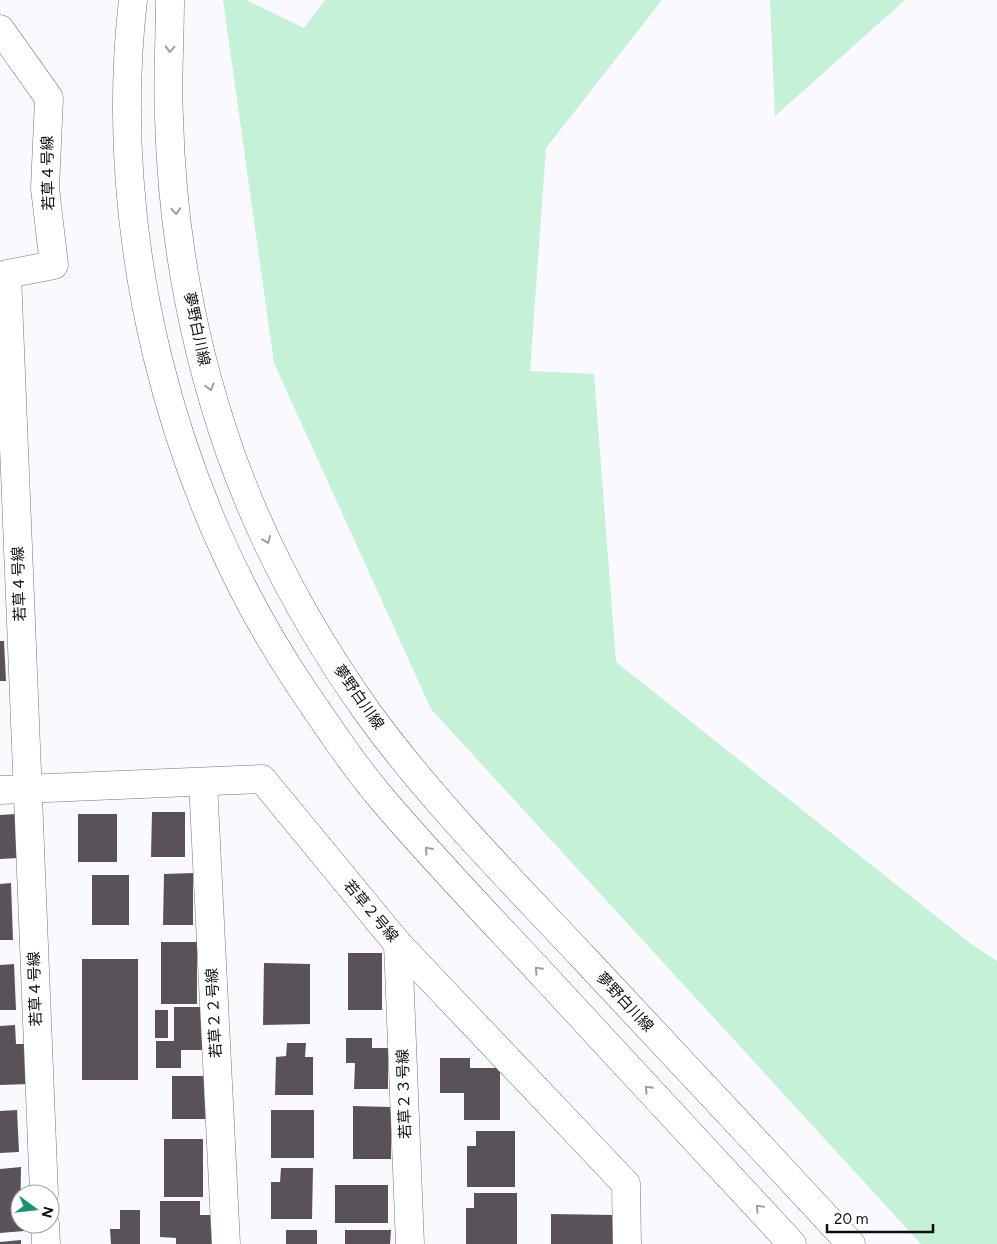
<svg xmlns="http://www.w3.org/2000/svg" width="997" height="1244" font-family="Figtree,'Noto Sans JP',sans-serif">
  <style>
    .green { fill: #c5f1d8 }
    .building { fill: #595359 }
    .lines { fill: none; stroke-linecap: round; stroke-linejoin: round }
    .minor-casing { stroke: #74747c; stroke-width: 29 }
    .minor { stroke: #fff; stroke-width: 28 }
    .oneway { stroke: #9f9fa0 }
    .labels { text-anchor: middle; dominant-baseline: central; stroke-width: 5; stroke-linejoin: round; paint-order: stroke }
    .street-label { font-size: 15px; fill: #0e0e11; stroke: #fff }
  </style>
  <rect width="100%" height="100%" fill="#fafafe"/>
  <g class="green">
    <path d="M 223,0 L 246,0 L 304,28 L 325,0 L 662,0 L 546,148 L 530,371 L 594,374 L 616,662 L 971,944 L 997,961 L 997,1244 L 921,1244 L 431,709 L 274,363 Z"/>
    <path d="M 770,0 L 905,0 L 775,116 Z"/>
  </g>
  <g class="building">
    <path d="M 0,641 L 4,641 L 6,681 L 0,681 Z"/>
    <path d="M 152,812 L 185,812 L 185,857 L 151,857 Z"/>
    <path d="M 16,814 L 18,858 L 0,859 L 0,815 Z"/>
    <rect x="78" y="814" width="39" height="48"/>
    <path d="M 193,873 L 193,925 L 163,925 L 164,874 Z"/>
    <rect x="92" y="875" width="37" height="50"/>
    <path d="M 11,883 L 13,940 L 0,940 L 0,884 Z"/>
    <rect x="161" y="942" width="36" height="62"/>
    <rect x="348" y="953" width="34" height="57"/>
    <rect x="82" y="959" width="56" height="121"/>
    <path d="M 264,963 L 310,964 L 310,1024 L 263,1025 Z"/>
    <path d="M 14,964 L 16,1010 L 0,1010 L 0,965 Z"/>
    <path d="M 174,1007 L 204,1007 L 203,1050 L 181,1050 L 181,1068 L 156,1068 L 156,1041 L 174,1041 Z"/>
    <rect x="155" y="1010" width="13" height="28"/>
    <path d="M 15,1025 L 16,1044 L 27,1044 L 29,1084 L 0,1085 L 0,1026 Z"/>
    <path d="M 346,1038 L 372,1038 L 372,1048 L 388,1048 L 388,1089 L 354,1089 L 355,1063 L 346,1063 Z"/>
    <path d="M 287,1043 L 306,1043 L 305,1057 L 313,1057 L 313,1095 L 275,1095 L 276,1057 L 286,1056 Z"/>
    <path d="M 440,1058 L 470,1058 L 470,1068 L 500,1068 L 500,1120 L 464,1120 L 464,1093 L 440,1093 Z"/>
    <rect x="172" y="1076" width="34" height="43"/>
    <path d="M 353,1106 L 391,1107 L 391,1159 L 353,1159 Z"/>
    <path d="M 17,1110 L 19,1152 L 0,1153 L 0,1111 Z"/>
    <rect x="271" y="1110" width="43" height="48"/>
    <path d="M 476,1131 L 515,1131 L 515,1187 L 467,1187 L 467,1146 L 476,1146 Z"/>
    <rect x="164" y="1139" width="39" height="58"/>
    <path d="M 21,1167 L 20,1224 L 24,1224 L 24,1231 L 0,1233 L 0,1169 Z"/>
    <path d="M 281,1168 L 313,1168 L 312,1219 L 271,1219 L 271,1182 L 280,1182 Z"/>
    <rect x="335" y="1185" width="53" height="38"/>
    <path d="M 474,1193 L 517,1193 L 517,1244 L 466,1244 L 466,1208 L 474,1208 Z"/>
    <path d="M 160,1201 L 200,1201 L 200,1215 L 212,1215 L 212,1244 L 176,1244 L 176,1238 L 160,1237 Z"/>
    <path d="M 120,1210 L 140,1210 L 140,1244 L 111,1244 L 110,1229 L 120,1229 Z"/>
    <path d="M 551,1214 L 613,1215 L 613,1244 L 551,1244 Z"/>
    <rect x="286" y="1230" width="31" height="14"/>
    <path d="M 345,1230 L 391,1230 L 390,1244 L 345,1244 Z"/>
    <path d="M 21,1240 L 21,1244 L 0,1244 L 0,1242 Z"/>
  </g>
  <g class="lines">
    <g class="minor-casing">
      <g id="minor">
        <path d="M 133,0 C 106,232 170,493 301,687 C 327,725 353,765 383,800 C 434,860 489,917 542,974 C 625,1064 709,1154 792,1244"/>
        <path d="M 170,0 C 170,39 167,79 169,118 C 172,231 193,346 230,452 C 263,545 311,633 368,713 C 432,801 509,878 583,957 C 673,1053 762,1148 851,1244"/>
        <path d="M 0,29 L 49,98 L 45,188 L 54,265 L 7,274 L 44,1194"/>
        <path d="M 203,782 L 226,1244"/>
        <path d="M 0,790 L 262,779 L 398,944 L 626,1184 L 627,1244"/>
        <path d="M 398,944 L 410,1244"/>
        <path d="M 45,1224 L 46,1244"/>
      </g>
    </g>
    <use href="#minor" class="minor"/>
  </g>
  <defs><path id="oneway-chevron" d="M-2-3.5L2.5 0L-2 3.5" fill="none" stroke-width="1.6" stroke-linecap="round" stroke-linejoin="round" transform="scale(1.25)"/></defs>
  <g class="oneway">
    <use href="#oneway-chevron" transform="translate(170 49) rotate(91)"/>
    <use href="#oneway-chevron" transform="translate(176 211) rotate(86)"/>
    <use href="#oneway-chevron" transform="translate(210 387) rotate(75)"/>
    <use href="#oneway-chevron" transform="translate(267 540) rotate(67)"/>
    <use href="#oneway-chevron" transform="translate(428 850) rotate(-132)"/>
    <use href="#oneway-chevron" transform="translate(538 970) rotate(-133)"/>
    <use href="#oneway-chevron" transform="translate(648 1089) rotate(-133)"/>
    <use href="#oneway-chevron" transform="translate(759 1208) rotate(-133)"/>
  </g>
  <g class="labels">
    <g class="street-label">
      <text transform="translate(48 173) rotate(-91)">若草４号線</text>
      <text transform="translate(197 329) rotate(78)">夢野白川線</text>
      <text transform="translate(19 584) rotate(-92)">若草４号線</text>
      <text transform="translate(359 697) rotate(55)">夢野白川線</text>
      <text transform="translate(371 911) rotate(50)">若草２号線</text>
      <text transform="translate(35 989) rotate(-92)">若草４号線</text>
      <text transform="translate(625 1002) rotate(47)">夢野白川線</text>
      <text transform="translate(214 1013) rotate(-93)">若草２２号線</text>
      <text transform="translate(404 1094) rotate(-92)">若草２３号線</text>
    </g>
  </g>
  <g transform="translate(35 1209) rotate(105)"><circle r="24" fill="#ffffff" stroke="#9f9fa0"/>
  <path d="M0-4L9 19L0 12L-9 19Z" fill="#1b9277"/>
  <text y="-8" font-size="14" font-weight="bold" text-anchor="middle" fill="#0e0e11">N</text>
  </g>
  <path d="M827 1224v8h106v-8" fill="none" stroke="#0e0e11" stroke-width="2.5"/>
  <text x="834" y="1224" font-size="15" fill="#0e0e11" stroke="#ffffff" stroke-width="4" paint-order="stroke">20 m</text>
</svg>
